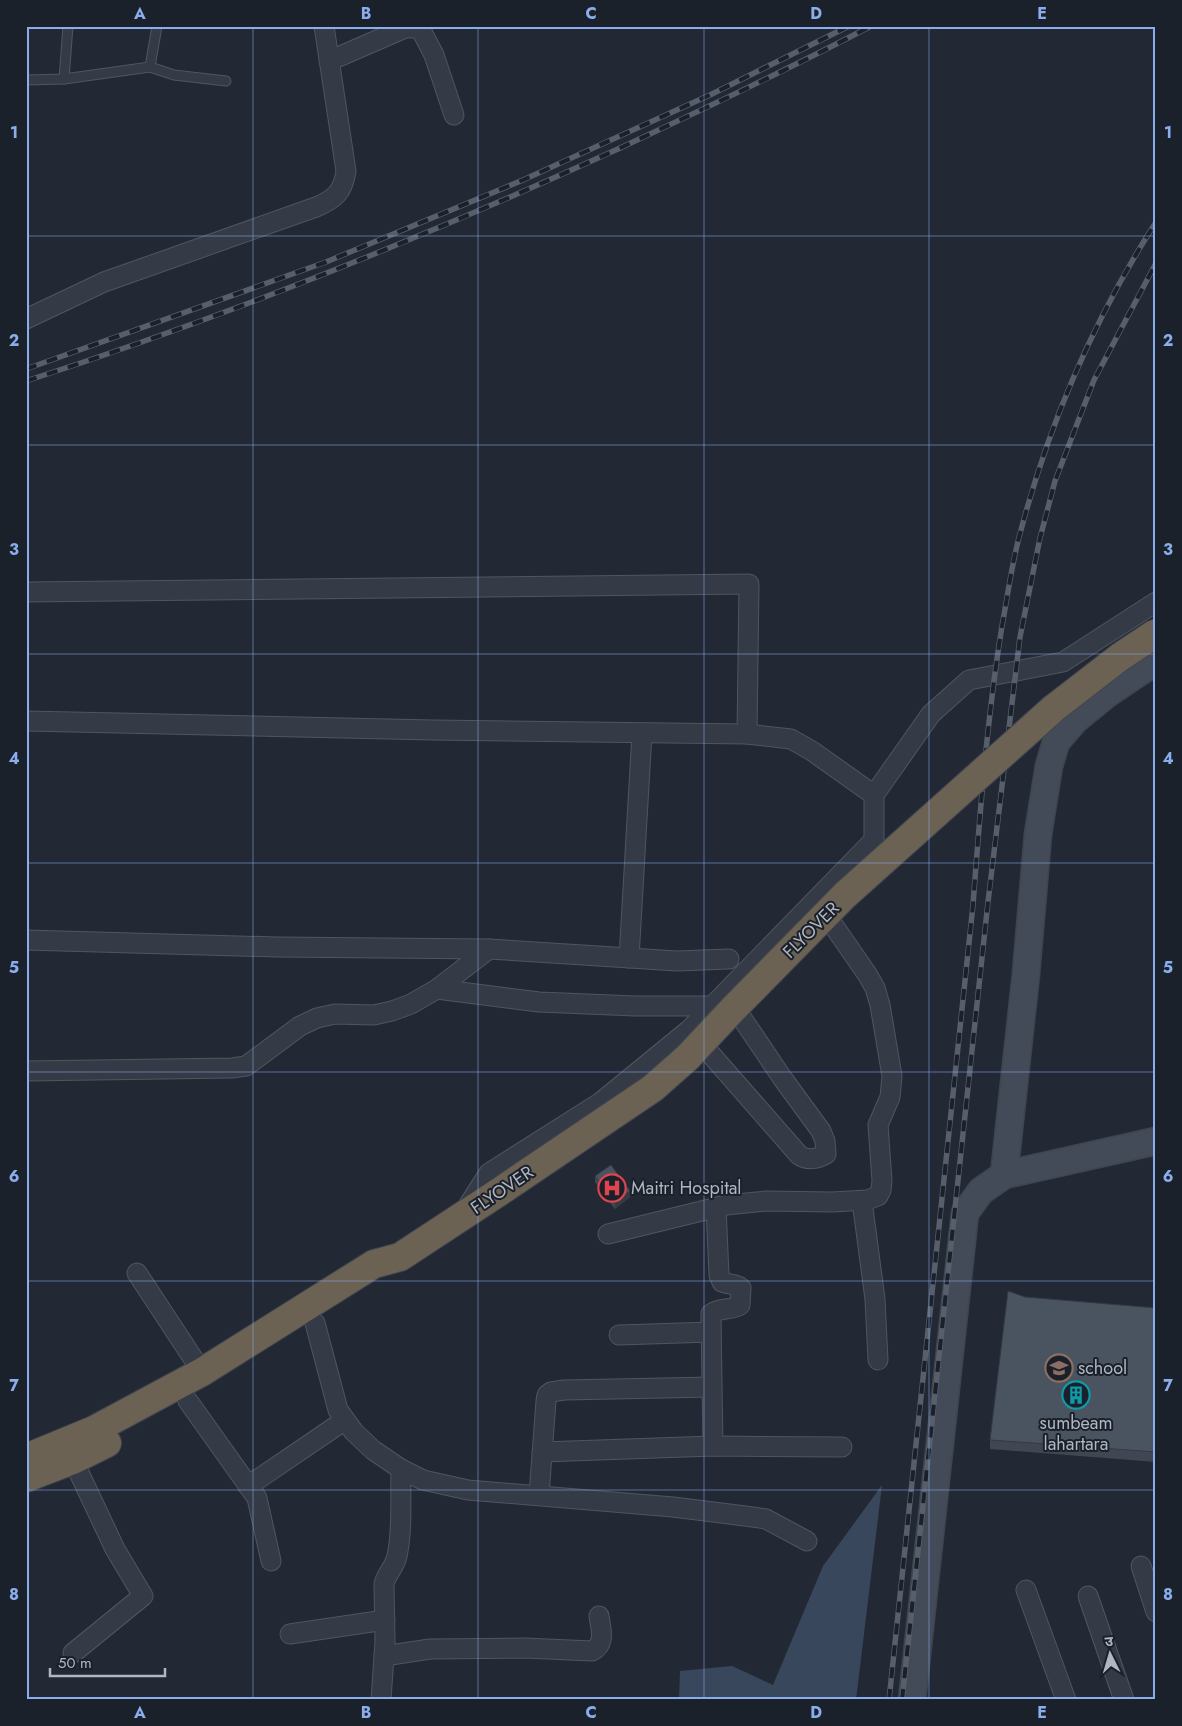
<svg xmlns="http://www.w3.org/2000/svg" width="1182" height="1726" font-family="Jost,'Noto Sans Devanagari',sans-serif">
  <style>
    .water { fill: #39475d }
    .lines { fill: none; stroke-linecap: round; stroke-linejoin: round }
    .lane-casing { stroke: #505660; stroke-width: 11 }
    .street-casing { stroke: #505660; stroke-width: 21 }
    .secondary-casing { stroke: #3f454f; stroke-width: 29 }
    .highway-casing { stroke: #404650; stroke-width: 30 }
    .lane { stroke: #353b46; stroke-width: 9 }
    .street { stroke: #353b46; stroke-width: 19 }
    .secondary { stroke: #444b58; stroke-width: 26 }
    .highway { stroke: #6b6253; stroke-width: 28 }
    .rail-casing { stroke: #575f6c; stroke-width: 5.5 }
    .rail { stroke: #1b212a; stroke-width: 4; stroke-dasharray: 11; stroke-linecap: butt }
    .highway-bridge-casing { stroke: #404650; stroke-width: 30; stroke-linecap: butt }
    .highway-bridge { stroke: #6b6253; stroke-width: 28 }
    .wall { fill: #404753 }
    .shaded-wall { fill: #343a43 }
    .building { fill: #4a5360; stroke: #343a43 }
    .grid { fill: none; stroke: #8aaded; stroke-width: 1; stroke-opacity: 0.55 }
    .labels { text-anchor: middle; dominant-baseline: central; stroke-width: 4; stroke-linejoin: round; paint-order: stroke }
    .street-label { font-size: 18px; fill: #b0b6c2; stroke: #1b212a }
    .poi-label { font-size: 18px; fill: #b0b6c2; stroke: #1b212a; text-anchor: start }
    .neatline { fill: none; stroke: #8aaded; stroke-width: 2 }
    .grid-label { font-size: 16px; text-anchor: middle; font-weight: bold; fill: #8aaded }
  </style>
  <rect width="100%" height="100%" fill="#222935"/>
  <path class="water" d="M 882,1485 L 856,1700 L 679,1700 L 680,1671 L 732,1666 L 773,1685 L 823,1566 Z"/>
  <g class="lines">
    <g class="lane-casing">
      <g id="lane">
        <path d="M 150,67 L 174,75 L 226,81"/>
        <path d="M 64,79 L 68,26"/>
        <path d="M 26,80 L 64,79 L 150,67 L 157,26"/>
      </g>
    </g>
    <g class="street-casing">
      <g id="street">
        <path d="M 329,61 L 405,28 L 420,28 L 434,55 L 454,115"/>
        <path d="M 26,319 L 104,282 L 316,207 C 335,199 343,192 346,171 L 324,26"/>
        <path d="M 26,592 L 749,584 L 747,734"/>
        <path d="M 26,721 L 433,730 L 747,734 L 791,739 L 812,751 L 874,795"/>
        <path d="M 26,940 L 277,947 L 489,949 L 677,961 L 729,959"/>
        <path d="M 629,958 L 642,733"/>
        <path d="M 437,989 L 539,1002 L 635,1006 L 713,1006"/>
        <path d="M 693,1034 L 799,1155 C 807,1161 818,1159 826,1154 L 825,1141 L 821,1131 L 783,1079 L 729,999"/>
        <path d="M 26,1071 L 232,1068 L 246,1066 L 300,1026 L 317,1018 L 335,1014 L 374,1015 L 392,1011 L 411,1004 L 437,989 L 489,949"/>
        <path d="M 862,1201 L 875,1299 L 878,1360"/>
        <path d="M 466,1209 L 489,1173 L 601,1102 L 689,1030 L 874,840 L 874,795 L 931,714 L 969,680 L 1063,662 L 1156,602"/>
        <path d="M 608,1234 L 726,1205 L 766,1201 L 832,1202 L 867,1200 L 878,1196 L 881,1190 L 882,1181 L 878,1125 L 890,1097 L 892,1076 L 880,1005 L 875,988 L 867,974 L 820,906"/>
        <path d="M 137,1273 L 202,1372"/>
        <path d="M 315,1323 L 338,1410 L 354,1432 L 373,1450 L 401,1469 L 423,1480 L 468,1490 L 673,1507 L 745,1516 L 766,1519 L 807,1541"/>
        <path d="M 619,1335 L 711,1332"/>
        <path d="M 712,1387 L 711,1314 C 719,1307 731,1311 740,1305 L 741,1288 C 735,1283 729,1285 722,1282 L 719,1275 L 716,1207"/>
        <path d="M 188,1401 L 257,1498 L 271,1561"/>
        <path d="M 542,1452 L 713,1446 L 842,1447"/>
        <path d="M 248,1486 L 345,1420"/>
        <path d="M 539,1495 L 546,1401 L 547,1395 L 551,1392 L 564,1390 L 712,1387 L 713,1446"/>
        <path d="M 1141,1566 L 1156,1612"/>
        <path d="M 1026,1590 L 1066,1700"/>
        <path d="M 1088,1596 L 1124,1700"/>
        <path d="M 290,1634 L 385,1620"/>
        <path d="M 73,1653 L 143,1596 L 115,1549 L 73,1460"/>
        <path d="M 384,1656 L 430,1649 L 525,1648 L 592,1651 C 606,1644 601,1630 599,1616"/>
        <path d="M 381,1700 L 385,1641 L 384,1584 C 386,1574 395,1567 397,1556 C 403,1529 400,1496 401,1469"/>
      </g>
    </g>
    <g class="secondary-casing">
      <g id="secondary">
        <path d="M 1004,1175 L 1026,974 L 1038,834 L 1049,766 L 1056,742 L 1075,720 L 1107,694 L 1156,661"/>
        <path d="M 912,1700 L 965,1213 L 981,1191 L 1004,1175 L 1156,1141"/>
      </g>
    </g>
    <g class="highway-casing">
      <g id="highway">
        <path d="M 26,1458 L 94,1430 L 202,1372 L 374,1264 L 400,1257 L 505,1188"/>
        <path d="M 26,1478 L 73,1460 L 107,1443"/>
      </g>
    </g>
    <use href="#lane" class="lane"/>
    <use href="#street" class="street"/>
    <use href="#secondary" class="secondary"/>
    <use href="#highway" class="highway"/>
    <g class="rail-casing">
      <g id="rail">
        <path d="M 26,369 L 326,262 L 523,180 L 712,94 L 849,26"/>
        <path d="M 26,381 C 228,316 425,237 618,149 C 703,109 788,70 871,26"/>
        <path d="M 889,1700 L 973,905 C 980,812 987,719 1002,626 C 1008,594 1012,561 1021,530 C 1050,421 1095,317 1156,222"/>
        <path d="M 902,1700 L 988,902 L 1020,637 L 1040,538 L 1055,481 L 1094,380 L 1156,263"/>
      </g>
    </g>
    <use href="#rail" class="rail"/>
    <g class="highway-bridge-casing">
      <path id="highway-bridge" d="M 505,1188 L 653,1088 L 688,1057 L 733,1009 L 845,895 L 1054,708 L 1120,657 L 1156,633"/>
    </g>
    <use href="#highway-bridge" class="highway-bridge"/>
  </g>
  <g class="wall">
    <path d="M 595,1176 L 630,1197 L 615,1209 L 595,1182 Z"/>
    <path d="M 1025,1297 L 1156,1308 L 1156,1462 L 990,1449 L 990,1440 Z"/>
  </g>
  <path class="shaded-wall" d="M 630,1191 L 630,1197 L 615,1209 L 615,1202 Z"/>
  <g class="building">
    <path d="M 611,1165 L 630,1191 L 615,1202 L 595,1176 Z"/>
    <path d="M 1008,1291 L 1025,1297 L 1156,1308 L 1155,1331 L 1156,1331 L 1156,1452 L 990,1440 Z"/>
  </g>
  <path class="grid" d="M 253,26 L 253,1700M 478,26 L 478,1700M 704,26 L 704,1700M 929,26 L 929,1700M 26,236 L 1156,236M 26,445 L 1156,445M 26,654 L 1156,654M 26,863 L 1156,863M 26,1072 L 1156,1072M 26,1281 L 1156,1281M 26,1490 L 1156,1490"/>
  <defs>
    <g id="hospital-ring" transform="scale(1.4375)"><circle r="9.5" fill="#1b212a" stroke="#e0444e" stroke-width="1.5"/><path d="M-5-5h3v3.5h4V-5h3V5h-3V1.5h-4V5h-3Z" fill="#e0444e"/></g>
    <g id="university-ring" transform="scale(1.4375)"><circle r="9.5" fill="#1b212a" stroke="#8d6e63" stroke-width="1.5"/><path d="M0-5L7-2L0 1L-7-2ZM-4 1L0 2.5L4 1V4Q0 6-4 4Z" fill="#8d6e63"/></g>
    <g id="building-ring" transform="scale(1.4375)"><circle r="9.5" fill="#1b212a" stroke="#0f9aa8" stroke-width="1.5"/><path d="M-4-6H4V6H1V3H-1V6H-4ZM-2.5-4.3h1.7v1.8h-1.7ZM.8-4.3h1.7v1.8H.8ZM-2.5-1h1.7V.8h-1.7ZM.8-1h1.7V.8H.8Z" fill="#0f9aa8"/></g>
  </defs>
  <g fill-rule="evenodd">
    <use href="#hospital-ring" x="612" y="1188"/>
    <use href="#university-ring" x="1059" y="1368"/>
    <use href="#building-ring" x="1076" y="1395"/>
  </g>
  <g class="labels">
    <g class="street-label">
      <text transform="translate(811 930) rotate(-45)">FLYOVER</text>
      <text transform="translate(502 1190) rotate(-34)">FLYOVER</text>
    </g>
    <g class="poi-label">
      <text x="631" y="1188">Maitri Hospital</text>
      <text x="1078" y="1368">school</text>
      <text x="1076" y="1423" text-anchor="middle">sumbeam<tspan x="1076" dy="21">lahartara</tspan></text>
    </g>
  </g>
  <rect width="1182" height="1726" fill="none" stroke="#1b212a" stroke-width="55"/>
  <g transform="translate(1110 1654) rotate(355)" stroke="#1b212a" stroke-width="4" paint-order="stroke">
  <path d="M0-4L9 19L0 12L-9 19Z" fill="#b0b6c2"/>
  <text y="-8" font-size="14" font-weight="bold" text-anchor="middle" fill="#b0b6c2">उ</text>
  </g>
  <path d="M50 1668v8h115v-8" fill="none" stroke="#b0b6c2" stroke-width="2.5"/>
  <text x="58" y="1668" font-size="15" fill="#b0b6c2" stroke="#1b212a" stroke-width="4" paint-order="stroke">50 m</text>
  <rect x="28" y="28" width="1126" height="1670" class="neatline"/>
  <g class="grid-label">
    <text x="140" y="19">A</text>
    <text x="366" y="19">B</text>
    <text x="591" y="19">C</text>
    <text x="816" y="19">D</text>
    <text x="1042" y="19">E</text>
    <text x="14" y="138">1</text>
    <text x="1168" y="138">1</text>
    <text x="14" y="346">2</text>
    <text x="1168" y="346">2</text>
    <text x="14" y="555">3</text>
    <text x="1168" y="555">3</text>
    <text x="14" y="764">4</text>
    <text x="1168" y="764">4</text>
    <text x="14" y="973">5</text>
    <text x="1168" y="973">5</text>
    <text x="14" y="1182">6</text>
    <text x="1168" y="1182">6</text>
    <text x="14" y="1391">7</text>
    <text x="1168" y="1391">7</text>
    <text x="14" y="1600">8</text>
    <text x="1168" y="1600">8</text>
    <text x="140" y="1718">A</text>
    <text x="366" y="1718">B</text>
    <text x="591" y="1718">C</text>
    <text x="816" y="1718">D</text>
    <text x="1042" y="1718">E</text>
  </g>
</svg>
